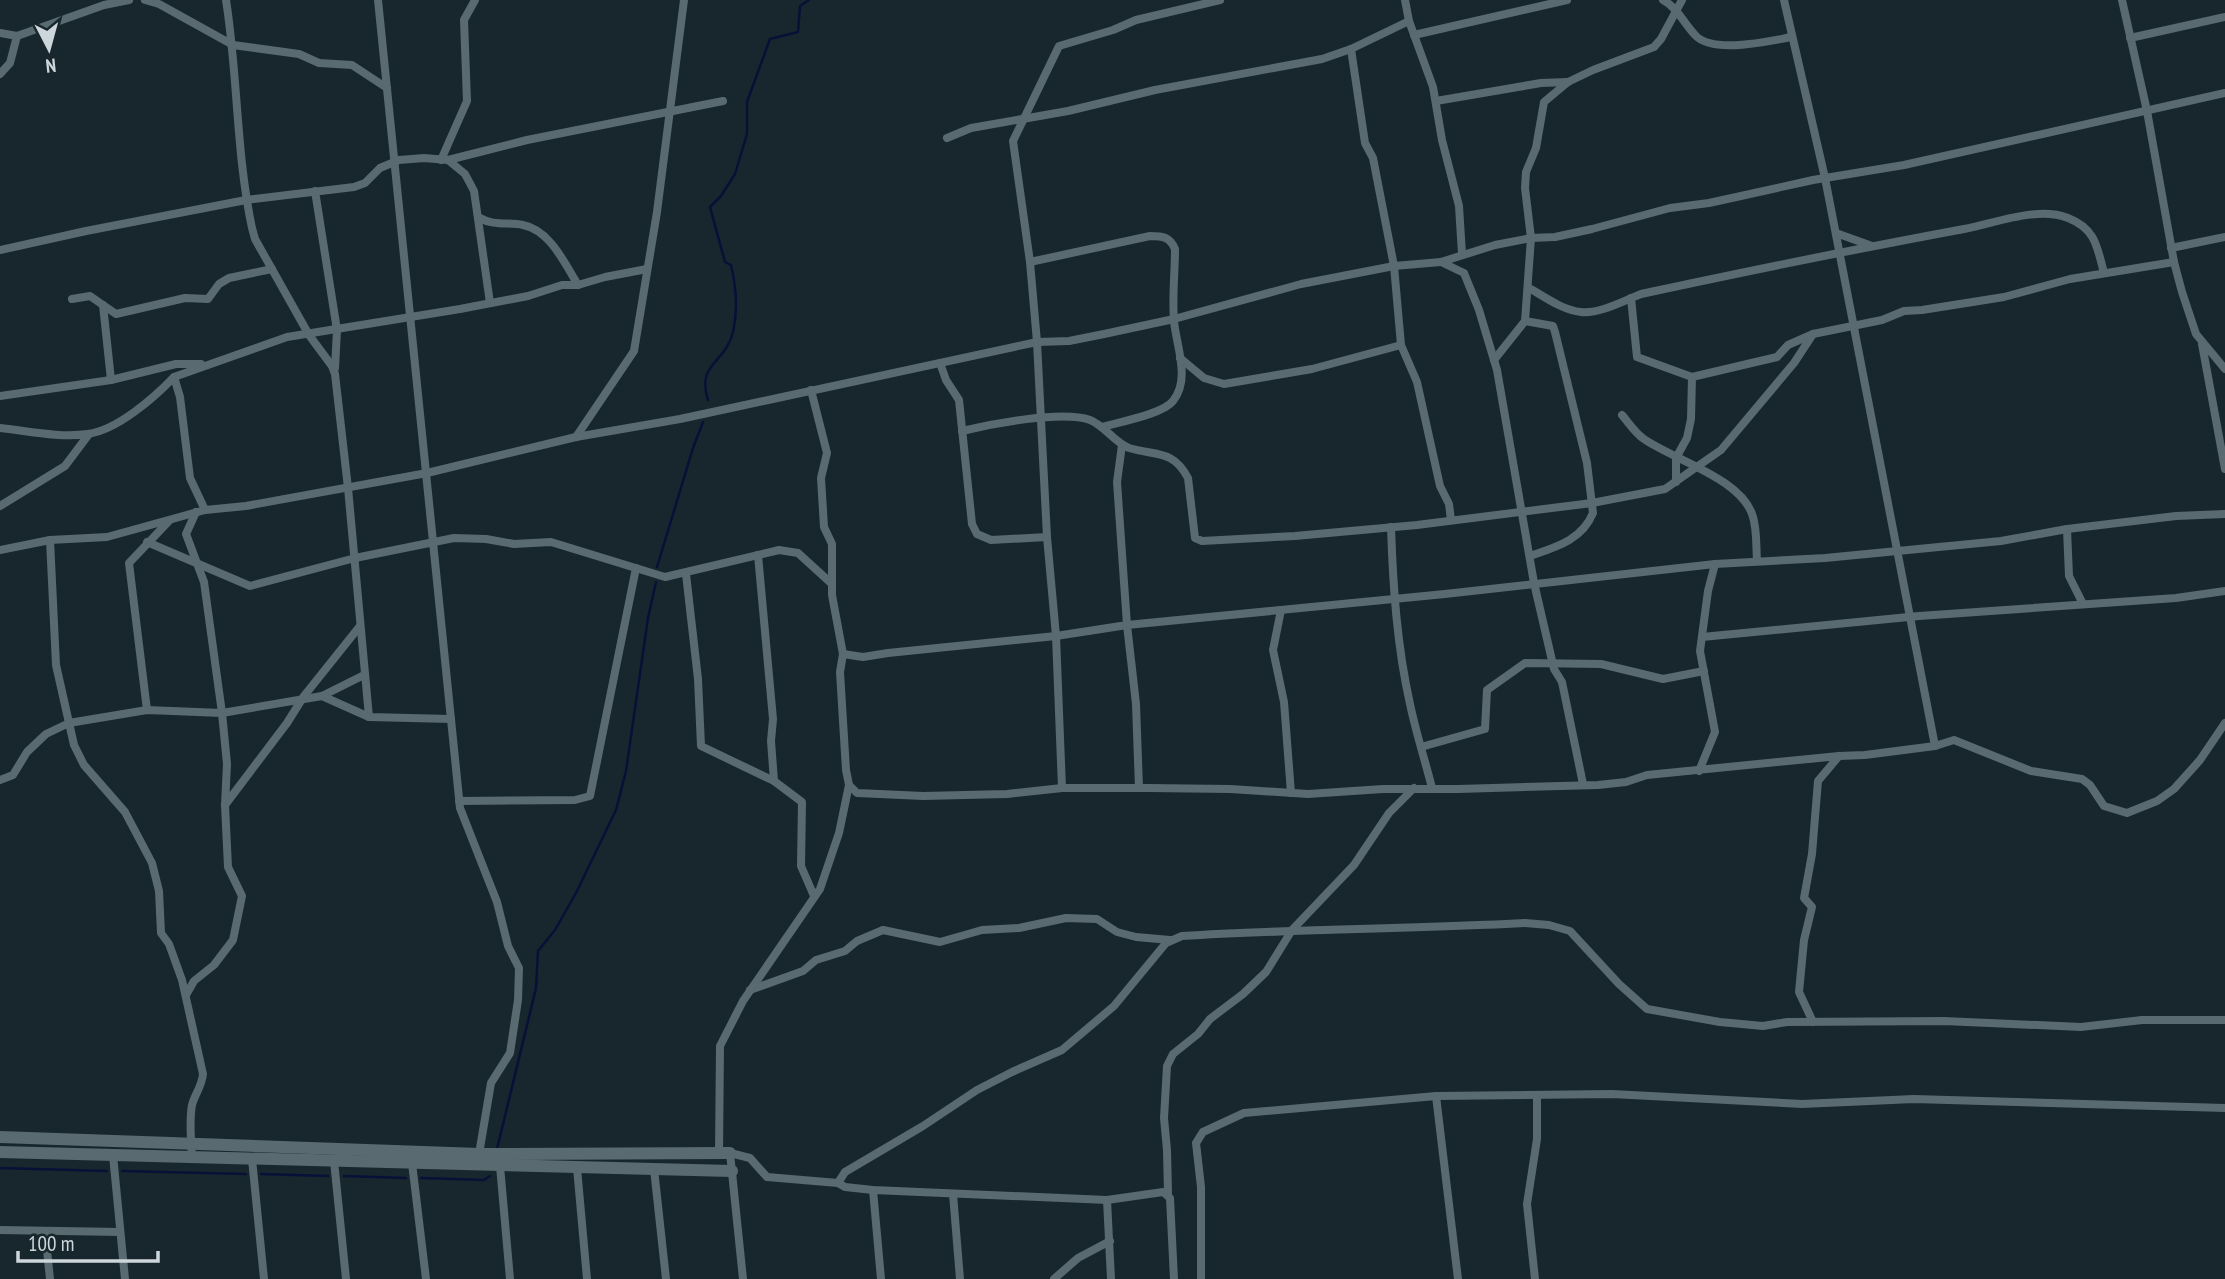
<svg xmlns="http://www.w3.org/2000/svg" width="2225" height="1279" font-family="'PT Sans Narrow',sans-serif">
  <style>
    .lines { fill: none; stroke-linecap: round; stroke-linejoin: round }
    .stream { stroke: #081038; stroke-width: 2.5 }
    .street { stroke: #596a70; stroke-width: 8 }
    .secondary { stroke: #596a70; stroke-width: 12 }
  </style>
  <rect width="100%" height="100%" fill="#18272d"/>
  <g class="lines">
    <g class="stream">
      <path d="M 708,400 C 696,363 726,363 733,332 C 738,310 736,286 731,265 L 725,262 L 710,207 L 721,196 L 735,174 L 747,134 L 747,102 L 770,39 L 798,32 L 800,6 L 809,0"/>
      <path d="M 657,567 L 693,448 L 703,422"/>
      <path d="M 497,1149 L 536,988 L 538,951 L 555,930 L 576,893 L 616,810 L 626,771 L 648,618 L 656,582"/>
      <path d="M 0,1168 L 107,1171"/>
      <path d="M 122,1171 L 246,1174"/>
      <path d="M 261,1174 L 328,1176"/>
      <path d="M 344,1176 L 406,1178"/>
      <path d="M 421,1178 L 484,1180 L 490,1176"/>
    </g>
    <g class="street">
      <path d="M 145,0 L 159,4 L 233,45 L 299,54 L 319,63 L 352,65 L 387,88"/>
      <path d="M 226,0 C 238,76 236,153 252,228 L 255,239 L 309,335 L 332,366 L 335,374 L 348,488 L 369,717"/>
      <path d="M 378,0 L 460,808 L 497,902 L 508,946 L 519,968 L 518,1000 L 510,1053 L 491,1083 L 479,1154"/>
      <path d="M 1405,0 L 1409,21 L 1433,87 L 1442,140 L 1459,206 L 1462,254"/>
      <path d="M 1663,0 C 1678,8 1684,24 1696,36 C 1714,54 1769,41 1792,37"/>
      <path d="M 1784,0 L 1825,178 L 1935,746"/>
      <path d="M 2122,0 L 2147,111 L 2174,262 L 2182,292 L 2196,334 L 2225,369"/>
      <path d="M 0,33 L 17,36 L 104,5 L 129,0"/>
      <path d="M 1414,35 L 1567,0"/>
      <path d="M 2130,38 L 2225,17"/>
      <path d="M 1351,49 L 1365,143 L 1373,158 L 1394,266 L 1401,345 L 1417,382 L 1440,486 L 1449,504 L 1451,520"/>
      <path d="M 0,74 L 10,63 L 17,36"/>
      <path d="M 1436,101 L 1541,83 L 1568,82"/>
      <path d="M 947,138 L 971,128 L 1068,111 L 1155,90 L 1322,59 L 1351,49 L 1409,21"/>
      <path d="M 441,160 L 467,101 L 464,20 L 475,0"/>
      <path d="M 448,160 L 465,174 L 474,191 L 490,303"/>
      <path d="M 315,191 L 337,330 L 335,368"/>
      <path d="M 480,218 C 493,226 509,222 523,225 C 550,230 565,264 578,285"/>
      <path d="M 1836,233 L 1872,246"/>
      <path d="M 2171,248 L 2225,237"/>
      <path d="M 0,250 L 86,231 L 246,200 L 354,187 L 365,183 L 380,168 L 399,160 L 424,158 L 448,160 L 527,140 L 723,101"/>
      <path d="M 1030,262 L 1150,236 C 1163,236 1170,237 1175,249 C 1175,273 1172,297 1174,321 C 1176,345 1191,379 1173,401 C 1163,414 1119,422 1102,427"/>
      <path d="M 1441,262 L 1464,273 L 1479,310 L 1497,370 L 1534,583 L 1554,669 L 1562,682 L 1583,784"/>
      <path d="M 1529,288 C 1545,297 1562,310 1581,312 C 1600,314 1623,301 1641,294 C 1748,271 1856,249 1964,229 C 1996,223 2037,206 2068,218 C 2096,229 2097,247 2104,273"/>
      <path d="M 1631,298 L 1637,357 L 1692,377"/>
      <path d="M 72,299 L 90,296 L 116,314 L 185,298 L 208,299 L 219,284 L 229,278 L 272,269"/>
      <path d="M 103,305 L 111,380"/>
      <path d="M 1525,321 L 1553,326 L 1555,332 L 1587,463 L 1593,513 C 1582,540 1556,547 1530,556"/>
      <path d="M 2202,344 L 2225,469"/>
      <path d="M 1180,358 L 1204,378 L 1224,384 L 1312,369 L 1401,345"/>
      <path d="M 1494,360 L 1525,321 L 1531,238 L 1525,188 L 1526,172 L 1536,148 L 1544,102 L 1568,82 L 1593,70 L 1654,47 L 1661,39 L 1682,0"/>
      <path d="M 940,363 L 946,380 L 959,400 L 972,524 L 977,534 L 991,540 L 1047,537"/>
      <path d="M 174,377 L 180,397 L 190,478 L 205,510"/>
      <path d="M 811,390 L 827,453 L 821,478 L 824,527 L 832,544 L 832,595 L 843,654 L 840,672 L 846,770 L 849,785 L 857,793 L 923,796 L 1007,794 L 1062,788 L 1149,788 L 1231,789 L 1308,794 L 1383,789 L 1458,789 L 1598,785 L 1626,782 L 1647,775 L 1839,756 L 1865,755 L 1935,746 L 1954,740 L 2031,771 L 2082,779 L 2090,785 L 2104,806 L 2127,813 L 2157,801 L 2174,789 L 2200,760 L 2225,723"/>
      <path d="M 0,396 L 111,380 L 176,364 L 201,364"/>
      <path d="M 1622,415 C 1629,423 1635,433 1644,439 C 1674,460 1743,479 1753,517 C 1757,530 1756,546 1757,560"/>
      <path d="M 0,428 C 28,431 60,438 88,434 C 117,430 154,398 174,377 L 287,337 L 460,309 L 528,296 L 562,285 L 578,285 L 605,277 L 647,269"/>
      <path d="M 962,431 C 991,424 1062,410 1090,420 C 1105,426 1114,442 1129,448 C 1155,456 1173,449 1188,478 L 1195,538 L 1202,541 L 1295,536 L 1417,525 L 1592,503 L 1665,489 L 1721,450 L 1794,363 L 1813,334"/>
      <path d="M 576,437 L 634,351 L 657,212 L 684,0"/>
      <path d="M 1676,482 L 1676,458 L 1687,438 L 1691,419 L 1692,377 L 1777,357 L 1788,345 L 1813,334 L 1882,320 L 1904,311 L 1922,310 L 2004,297 L 2070,279 L 2174,262"/>
      <path d="M 0,506 L 65,466 L 89,434"/>
      <path d="M 1391,527 C 1393,587 1397,646 1410,704 C 1416,733 1425,760 1432,788"/>
      <path d="M 2067,529 L 2069,576 L 2083,604"/>
      <path d="M 50,540 L 56,665 L 74,745 L 84,765 L 125,812 L 152,863 L 159,891 L 161,933 L 169,944 L 182,980 L 203,1074 C 202,1086 195,1094 192,1105 C 189,1121 191,1141 192,1157"/>
      <path d="M 147,542 L 250,586 L 355,558 L 454,538 L 486,539 L 514,544 L 551,542 L 665,577 L 779,550 L 798,553 L 832,584"/>
      <path d="M 0,550 L 50,540 L 107,537 L 205,510 L 246,506 L 427,473 L 576,437 L 680,419 L 1037,342 L 1069,341 L 1104,334 L 1174,319 L 1301,284 L 1394,266 L 1441,262 L 1495,245 L 1531,238 L 1555,237 L 1592,229 L 1670,208 L 1709,203 L 1813,180 L 1904,165 L 2225,93"/>
      <path d="M 758,555 L 773,719 L 771,741 L 774,781 L 802,802 L 801,866 L 814,896"/>
      <path d="M 686,574 L 698,679 L 701,746 L 774,781"/>
      <path d="M 1281,610 L 1273,650 L 1284,702 L 1291,793"/>
      <path d="M 1702,637 L 1919,616 L 2176,598 L 2225,591"/>
      <path d="M 843,654 L 863,657 L 888,653 L 1056,636 L 1127,625 L 1117,482 L 1122,445"/>
      <path d="M 322,696 L 369,717 L 451,719"/>
      <path d="M 147,710 L 129,563 L 169,521"/>
      <path d="M 1421,747 L 1485,729 L 1487,690 L 1525,663 L 1601,664 L 1663,679 L 1704,671"/>
      <path d="M 1699,771 L 1715,732 L 1700,651 L 1708,591 L 1715,564"/>
      <path d="M 0,780 L 13,775 L 27,752 L 46,734 L 69,723 L 147,710 L 222,713 L 322,696 L 364,675"/>
      <path d="M 1062,788 L 1056,636 L 1047,537 L 1037,342 L 1030,262 L 1013,141 L 1059,46 L 1113,30 L 1136,20 L 1220,0"/>
      <path d="M 1139,788 L 1136,704 L 1127,625 L 1445,594 L 1715,564 L 1825,558 L 2001,541 L 2067,529 L 2176,516 L 2225,514"/>
      <path d="M 459,801 L 575,800 L 590,796 L 636,568"/>
      <path d="M 225,805 L 287,723 L 304,696 L 360,626"/>
      <path d="M 750,990 L 803,971 L 816,960 L 845,951 L 857,941 L 883,930 L 940,942 L 982,930 L 1019,928 L 1066,918 L 1097,919 L 1117,932 L 1136,937 L 1170,940"/>
      <path d="M 186,995 L 194,981 L 214,965 L 233,940 L 242,896 L 228,867 L 225,805 L 227,764 L 222,713 L 204,582 L 186,534 L 196,512"/>
      <path d="M 1813,1022 L 1799,992 L 1804,940 L 1812,907 L 1804,898 L 1812,854 L 1818,781 L 1839,756"/>
      <path d="M 1436,1096 L 1458,1279"/>
      <path d="M 719,1153 L 720,1046 L 743,1001 L 820,889 L 839,833 L 849,785"/>
      <path d="M 113,1155 L 125,1279"/>
      <path d="M 252,1159 L 264,1279"/>
      <path d="M 334,1161 L 346,1279"/>
      <path d="M 412,1163 L 426,1279"/>
      <path d="M 500,1166 L 510,1279"/>
      <path d="M 577,1168 L 587,1279"/>
      <path d="M 654,1169 L 666,1279"/>
      <path d="M 838,1183 L 845,1187 L 873,1190 L 1107,1200 L 1163,1192 L 1170,1198 L 1174,1279"/>
      <path d="M 873,1190 L 881,1279"/>
      <path d="M 953,1194 L 960,1279"/>
      <path d="M 1168,1194 L 1167,1150 L 1164,1118 L 1167,1066 L 1173,1054 L 1198,1034 L 1210,1019 L 1243,994 L 1266,972 L 1292,930 L 1354,865 L 1389,813 L 1414,788"/>
      <path d="M 1107,1200 L 1111,1279"/>
      <path d="M 0,1230 L 120,1232"/>
      <path d="M 45,1231 L 50,1279"/>
      <path d="M 743,1279 L 730,1153 L 750,1158 L 767,1177 L 838,1183 L 845,1172 L 923,1126 L 977,1090 L 1012,1072 L 1062,1050 L 1114,1006 L 1166,943 L 1182,936 C 1296,929 1411,929 1525,923 L 1549,925 L 1570,931 L 1619,984 L 1647,1009 L 1720,1022 L 1763,1026 L 1787,1022 L 1944,1021 L 2081,1027 L 2142,1020 L 2225,1020"/>
      <path d="M 1054,1279 L 1078,1258 L 1110,1241"/>
      <path d="M 1201,1279 L 1201,1187 L 1196,1143 L 1203,1132 L 1244,1113 L 1436,1096 L 1612,1094 L 1802,1104 L 1914,1099 L 2225,1108"/>
      <path d="M 1535,1279 L 1527,1204 L 1537,1139 L 1537,1095"/>
    </g>
    <g class="secondary">
      <path d="M 0,1137 L 479,1154 L 730,1153"/>
      <path d="M 0,1152 L 732,1171"/>
    </g>
  </g>
  <g transform="translate(49 49) rotate(174)" stroke="#18272d" stroke-width="5" paint-order="stroke">
  <path d="M0-5L12 26L0 18L-12 26Z" fill="#cdd6da"/>
  <text y="-10" font-size="19" font-weight="bold" text-anchor="middle" fill="#cdd6da">N</text>
  </g>
  <path d="M18 1251v10h140v-10" fill="none" stroke="#cdd6da" stroke-width="3.5"/>
  <text x="28" y="1251" font-size="21" fill="#cdd6da" stroke="#18272d" stroke-width="5" paint-order="stroke">100 m</text>
</svg>
